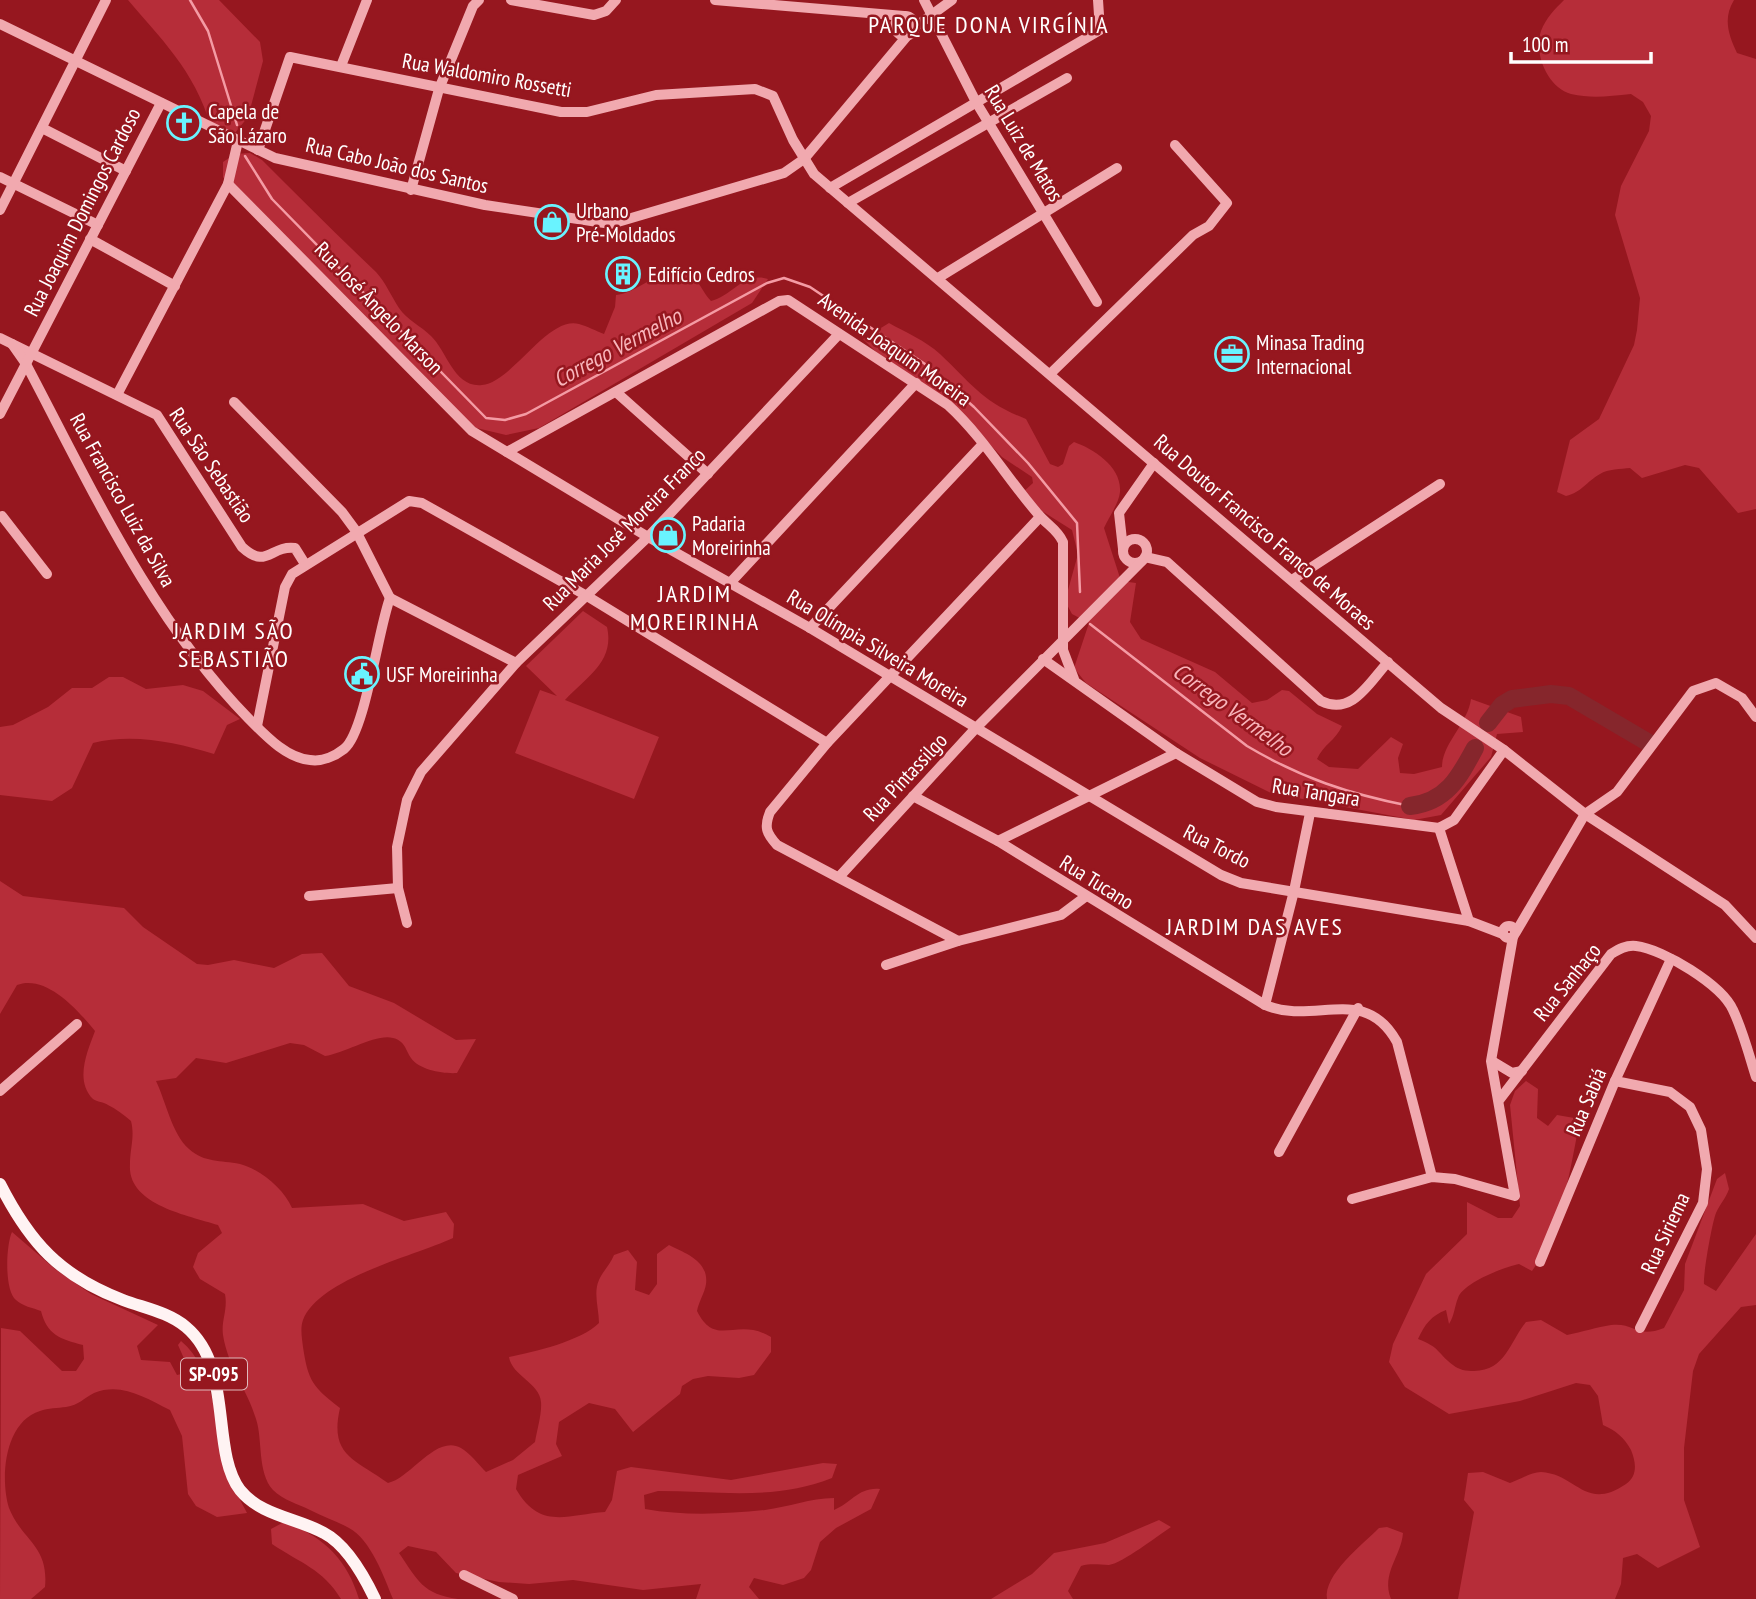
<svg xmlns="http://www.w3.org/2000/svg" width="1756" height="1599" font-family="'PT Sans Narrow',sans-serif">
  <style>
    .green { fill: #b62d39 }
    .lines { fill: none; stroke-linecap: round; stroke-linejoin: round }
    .stream { stroke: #f49ba4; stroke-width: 2.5 }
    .river { stroke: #86262c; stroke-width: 18 }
    .minor { stroke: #f1a9af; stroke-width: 10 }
    .major { stroke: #fff3f3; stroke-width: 12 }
    .labels { text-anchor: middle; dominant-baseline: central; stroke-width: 5; stroke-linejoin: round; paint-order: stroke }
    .shield { fill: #96171f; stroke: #e0b9bc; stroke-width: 2 }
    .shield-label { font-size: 19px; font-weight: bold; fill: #fff }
    .street-label { font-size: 21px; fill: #fff; stroke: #96171f }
    .poi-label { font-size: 21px; fill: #fff; stroke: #96171f; text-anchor: start }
    .water-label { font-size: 23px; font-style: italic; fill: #f8b5bb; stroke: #96171f }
    .quarter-label { font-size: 24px; letter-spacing: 2px; fill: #fff; stroke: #96171f }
  </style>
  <rect width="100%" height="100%" fill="#96171f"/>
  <g class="green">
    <path d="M 128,0 L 219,0 L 260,42 L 263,61 L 248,117 L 230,139 L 215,139 C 197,74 170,49 128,0 Z"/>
    <path d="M 1564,0 L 1734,0 C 1723,18 1728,34 1737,53 L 1756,59 L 1756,509 L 1738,513 L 1699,468 L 1685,465 L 1642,478 L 1630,468 C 1621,469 1608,469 1600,474 C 1586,482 1582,492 1566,496 L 1557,492 L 1570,440 L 1599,419 L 1634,345 L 1637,330 L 1640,298 L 1615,215 L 1621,186 L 1649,131 L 1651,116 L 1643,102 L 1631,94 C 1609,96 1593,99 1571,94 C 1548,88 1533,53 1541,31 C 1546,18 1555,9 1564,0 Z"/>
    <path d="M 250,153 L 262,160 C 300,198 337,235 376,272 C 386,283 391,296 399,308 C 407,320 421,326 431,336 C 447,351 454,388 482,385 C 513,382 547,316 579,324 C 587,326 596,331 604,334 L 615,307 L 616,295 C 639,294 673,255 694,278 C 701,285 704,294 711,301 C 732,296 744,271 768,279 L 752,303 L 539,428 L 506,435 L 468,426 L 403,354 L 231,189 L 223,177 L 223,162 L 235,154 Z"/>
    <path d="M 889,323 C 905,332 926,341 940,354 C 972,384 982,402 1026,419 L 1050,464 L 1058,467 L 1063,464 L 1069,446 L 1074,442 C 1094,449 1122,467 1120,492 C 1119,503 1109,517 1104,528 L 1121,581 L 1136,583 L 1130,622 L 1141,639 L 1215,672 L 1252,703 L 1267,700 L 1282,690 L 1289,691 L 1317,714 L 1342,726 C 1336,740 1323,745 1317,759 L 1329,767 L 1358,769 L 1391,737 L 1403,744 L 1398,758 L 1400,773 L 1414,774 L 1442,767 C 1442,744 1468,723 1471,699 L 1521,717 L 1523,732 L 1497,734 L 1491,757 L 1441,815 L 1414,820 L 1271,793 L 1200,758 L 1086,683 L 1074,668 L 1089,623 L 1072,614 L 1065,601 L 1078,554 L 1072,530 L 1026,501 L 1022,493 L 1033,483 L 1032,477 L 1002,457 L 952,405 L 895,371 L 863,339 Z"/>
    <path d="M 583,611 L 607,627 C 615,662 586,677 565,700 L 659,737 L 634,799 L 515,753 L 540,690 L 557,696 L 526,666 Z"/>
    <path d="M 109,677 L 123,677 L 146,689 L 183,685 L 203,691 L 240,719 L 227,725 L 214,754 C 176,742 132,733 93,743 L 72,788 L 52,801 L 0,795 L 0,727 L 13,725 L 48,707 L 72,688 L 92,688 Z"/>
    <path d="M 0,881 L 23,896 L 124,908 L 143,927 L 197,964 L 208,965 L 234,960 L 274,968 L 302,954 L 322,953 L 349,986 L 394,1003 L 456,1040 L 476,1039 L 457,1073 C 444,1074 419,1070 411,1058 C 405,1049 405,1041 393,1038 C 377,1033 345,1053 325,1056 L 304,1045 L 290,1043 L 226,1063 L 196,1058 L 176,1078 L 156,1081 C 166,1102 172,1134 189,1149 C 205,1163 220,1160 240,1164 C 260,1169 284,1189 292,1208 L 363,1204 L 404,1221 L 446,1212 L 454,1224 L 453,1238 C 415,1256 319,1278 303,1320 C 300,1328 302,1338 303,1347 C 308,1381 313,1387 340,1408 C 329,1456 355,1459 388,1483 C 411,1478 436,1434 461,1448 C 470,1453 479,1465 486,1472 L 513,1460 L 535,1442 C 537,1430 542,1414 541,1402 C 540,1383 512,1376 509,1357 C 534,1352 581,1341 599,1323 C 599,1309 593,1293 599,1280 C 603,1271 610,1265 614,1255 L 628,1250 L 637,1262 L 635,1290 L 649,1295 L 657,1284 L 657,1254 L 669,1245 C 685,1253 709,1261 706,1284 C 705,1292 699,1301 697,1311 C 716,1349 736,1316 771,1337 L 771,1352 L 754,1375 L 739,1378 L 708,1376 L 693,1379 L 682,1386 L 680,1394 L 633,1432 L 615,1409 L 589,1403 L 559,1422 L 556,1444 L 562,1456 L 518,1475 L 516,1489 C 540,1530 566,1515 605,1512 L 612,1500 L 617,1471 L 631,1467 L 731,1480 L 823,1463 L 837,1464 L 832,1478 C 775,1501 717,1491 658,1491 L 644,1495 L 645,1509 C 684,1516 726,1514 765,1510 C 789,1507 810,1498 834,1498 L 834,1510 C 852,1503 858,1487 880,1489 L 871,1509 L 836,1528 L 820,1542 L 811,1570 L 804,1578 L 783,1585 L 754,1578 L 749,1587 L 759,1599 L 696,1599 L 701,1584 L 643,1590 L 573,1580 L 529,1584 L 499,1582 L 456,1573 L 436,1552 L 408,1546 L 399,1553 C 418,1581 423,1594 458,1599 L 393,1599 C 384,1577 371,1540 349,1528 C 337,1521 323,1517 310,1510 C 298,1504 283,1500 273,1490 C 257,1472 263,1440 256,1419 C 247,1389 228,1367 223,1335 C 221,1320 228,1310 225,1294 L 200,1279 L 193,1267 L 198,1253 L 222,1233 L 218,1225 C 188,1215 127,1205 130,1164 C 130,1148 135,1137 131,1121 C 124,1115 116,1109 108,1105 C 104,1102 97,1102 93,1099 C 74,1080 88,1050 95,1031 C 78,1010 46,974 17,985 L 0,1014 Z"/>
    <path d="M 1526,1081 L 1538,1089 L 1537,1118 L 1548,1126 L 1557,1115 L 1580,1119 C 1571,1166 1561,1233 1532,1271 L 1519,1264 C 1504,1267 1463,1283 1458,1298 C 1454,1308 1455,1314 1449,1324 L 1446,1310 C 1431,1316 1425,1324 1418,1339 C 1440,1347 1438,1354 1453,1365 C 1459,1370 1466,1371 1474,1371 C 1506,1370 1509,1343 1526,1322 L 1541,1320 L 1567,1335 C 1582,1332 1597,1327 1611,1325 C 1635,1322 1636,1339 1664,1328 L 1684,1290 L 1685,1264 L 1717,1179 L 1725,1173 L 1729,1189 C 1726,1198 1720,1204 1716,1213 C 1712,1223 1703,1274 1704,1284 L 1716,1291 L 1756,1234 L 1756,1305 L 1741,1307 L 1699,1354 L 1693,1371 L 1684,1448 L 1684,1500 L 1700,1547 L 1658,1568 L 1637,1554 L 1623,1558 L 1621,1584 L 1615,1599 L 1458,1599 L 1474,1512 L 1464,1500 L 1468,1473 L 1483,1472 L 1510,1483 C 1519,1480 1531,1472 1541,1472 C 1577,1474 1585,1512 1626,1484 C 1638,1476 1636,1462 1631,1450 C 1624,1437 1616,1431 1603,1425 L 1598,1396 L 1590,1385 L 1576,1383 L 1520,1401 L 1449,1414 L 1405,1387 L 1389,1362 L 1393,1344 L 1426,1274 L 1467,1234 L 1467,1202 L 1498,1218 L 1512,1218 L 1520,1206 L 1510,1105 L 1515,1091 Z"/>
    <path d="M 12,1232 L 55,1269 L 91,1294 L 158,1325 L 137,1346 L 141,1360 L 170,1362 L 177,1375 L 190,1372 L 178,1345 L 181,1341 C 216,1369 217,1437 230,1478 C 234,1490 241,1501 247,1513 L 217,1517 L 196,1506 L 188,1494 L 182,1436 L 170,1410 C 145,1398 122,1382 94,1393 C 84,1398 79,1405 66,1407 C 58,1408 48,1408 40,1411 C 4,1422 0,1479 9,1508 C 22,1541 49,1545 45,1587 L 31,1599 L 0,1599 L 1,1328 L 20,1331 L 62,1371 L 76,1371 L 84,1359 L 83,1345 C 60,1339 47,1335 41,1311 C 33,1308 22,1306 16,1300 C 4,1290 6,1245 12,1232 Z"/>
    <path d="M 1159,1520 L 1171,1527 C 1157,1536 1123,1563 1109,1565 C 1099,1565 1092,1563 1081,1566 L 1068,1591 L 1073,1599 L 991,1599 L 1032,1574 L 1054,1553 L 1105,1543 Z"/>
    <path d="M 284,1522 C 323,1536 347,1559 359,1599 L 341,1599 C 323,1569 300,1563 272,1544 L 271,1529 Z"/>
    <path d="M 1387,1527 L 1403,1533 C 1401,1557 1381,1573 1391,1599 L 1327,1599 C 1323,1575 1363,1544 1379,1528 Z"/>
  </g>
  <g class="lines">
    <g class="stream">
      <path d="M 190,0 L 208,31 L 237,125"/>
      <path d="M 245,156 L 272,199 L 486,418 L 505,420 L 526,414 L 767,283 L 784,278 L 810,287 L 925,364 L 974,407 L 1028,463 L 1077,523 L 1080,592"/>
      <path d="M 1090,624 L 1247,746 C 1301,778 1349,794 1410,806"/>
    </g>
    <g class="river">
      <path d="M 1488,723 L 1502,705 L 1512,699 L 1551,694 L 1569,696 L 1649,743"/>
      <path d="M 1410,806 C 1446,802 1459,778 1475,748"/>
    </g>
    <g class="minor">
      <path d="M 511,0 L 594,15 L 606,11 L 616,0"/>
      <path d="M 715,0 L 904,16"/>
      <path d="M 924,0 L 976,102 L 1097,302"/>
      <circle cx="905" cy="26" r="10"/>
      <path d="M 0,24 L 275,158 L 485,205 L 611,224 L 784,173 L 804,159 L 907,36"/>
      <path d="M 915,27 L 952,0"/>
      <path d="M 341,66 L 367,0"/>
      <path d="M 42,128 L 126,171"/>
      <path d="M 258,150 L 290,57 L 561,112 L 587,112 L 656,95 L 755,89 L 773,96 L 793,140 L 814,174 L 1441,708 L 1504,750 L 1585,814 L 1725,905 L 1756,938"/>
      <path d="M 0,177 L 98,225"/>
      <path d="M 228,184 L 472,431 L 648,537 L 810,628 L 1221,875 L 1241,883 L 1469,921"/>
      <path d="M 830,188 L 1100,30 L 1098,0"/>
      <path d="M 411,190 L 439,89 L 473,6 L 479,0"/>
      <path d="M 848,203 L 1067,78"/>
      <path d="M 0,210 L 106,0"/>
      <path d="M 90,239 L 175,286"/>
      <path d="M 938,278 L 1117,168"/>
      <path d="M 0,338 L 157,415 L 242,547 C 267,570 270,545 295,548 L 305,564"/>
      <path d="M 12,344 L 26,364 C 91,487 151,619 249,719 C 265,735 286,758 310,760 C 322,762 335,756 344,749 C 365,733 378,630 390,598"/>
      <path d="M 1050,374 L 1193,235 L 1209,226 L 1227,203 L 1175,145"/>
      <path d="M 616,392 L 708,474"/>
      <path d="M 118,393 L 228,184 L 238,141"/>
      <path d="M 234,402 L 342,512 L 356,531 L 390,598"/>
      <path d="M 0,414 L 161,103"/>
      <path d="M 507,452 L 779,301 L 788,300 L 948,405 C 983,437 1007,478 1038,514 C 1047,525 1057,529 1063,542 L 1063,650 L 1074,679"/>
      <path d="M 2,516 L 47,574"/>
      <circle cx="1135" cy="551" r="12"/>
      <path d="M 1123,549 L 1119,513 L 1154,463"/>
      <path d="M 1145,557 L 1167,562 L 1321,701 C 1352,716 1368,684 1388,662"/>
      <path d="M 1292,580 L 1440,484"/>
      <path d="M 730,583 L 916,383"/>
      <path d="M 390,598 L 516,663"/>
      <path d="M 810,628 L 983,444"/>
      <path d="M 1043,659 L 1176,753 L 1257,802 L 1276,807 L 1439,828 L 1454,820 L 1504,750"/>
      <path d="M 257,726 L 285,587 L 292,574 L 409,501 L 422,503 L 587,596 L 827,743"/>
      <path d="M 913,796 L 998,841 L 1265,1005 C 1315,1026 1364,983 1397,1042 L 1432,1177"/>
      <path d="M 1439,828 L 1469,921 L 1503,934"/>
      <path d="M 998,841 L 1176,753"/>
      <path d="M 839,877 L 975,729 L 1142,561"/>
      <path d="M 309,896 L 398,888"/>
      <path d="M 407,923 L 398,888 L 397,847 L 407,800 L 421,772 L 516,663 L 648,537 L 839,334"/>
      <circle cx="1509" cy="932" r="6"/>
      <path d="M 1516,932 L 1585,814 L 1617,792 L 1693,691 L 1716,683 L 1742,698 L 1756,717"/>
      <path d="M 958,941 L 777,845 C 766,833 764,827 770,812 L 827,743 L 1040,517"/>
      <path d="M 886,965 L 958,941 L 1061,915 L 1085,897"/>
      <path d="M 1265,1005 L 1294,891 L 1310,813"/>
      <path d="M 1492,1061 L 1512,1073 L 1522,1071"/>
      <path d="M 1615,1081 L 1670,1092 L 1690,1107 L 1701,1130 L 1707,1169 L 1703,1203 L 1640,1328"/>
      <path d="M 0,1091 L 77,1024"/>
      <path d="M 1500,1099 L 1611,954 C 1619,949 1626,945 1636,946 C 1663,949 1722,985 1733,1010 C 1743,1031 1749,1055 1756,1077"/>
      <path d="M 1279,1152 L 1358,1008"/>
      <path d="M 1352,1199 L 1432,1177 L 1455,1179 L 1515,1196 L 1491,1061 L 1513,937"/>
      <path d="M 1540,1262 L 1615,1081 L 1671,959"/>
      <path d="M 464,1575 L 513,1599"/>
    </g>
    <path class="major" d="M 0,1184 C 30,1243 60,1276 123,1300 C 144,1308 168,1312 186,1327 C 234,1367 210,1450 240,1490 C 261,1516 297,1518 324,1533 C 347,1545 364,1576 375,1599"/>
  </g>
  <defs>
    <g id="church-ring" transform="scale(1.75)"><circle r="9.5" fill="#96171f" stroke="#69f3ff" stroke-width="1.5"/><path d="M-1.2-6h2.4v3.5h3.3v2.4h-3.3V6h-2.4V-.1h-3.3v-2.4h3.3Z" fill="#69f3ff"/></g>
    <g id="shop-ring" transform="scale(1.75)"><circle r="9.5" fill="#96171f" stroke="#69f3ff" stroke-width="1.5"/><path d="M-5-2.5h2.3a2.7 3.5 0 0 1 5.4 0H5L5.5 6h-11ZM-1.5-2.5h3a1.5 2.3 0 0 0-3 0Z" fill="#69f3ff"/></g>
    <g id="building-ring" transform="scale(1.75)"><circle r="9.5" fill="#96171f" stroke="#69f3ff" stroke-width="1.5"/><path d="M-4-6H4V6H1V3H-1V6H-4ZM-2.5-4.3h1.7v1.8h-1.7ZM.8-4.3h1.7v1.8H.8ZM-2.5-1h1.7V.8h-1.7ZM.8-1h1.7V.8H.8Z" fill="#69f3ff"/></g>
    <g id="office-ring" transform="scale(1.75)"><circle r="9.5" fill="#96171f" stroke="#69f3ff" stroke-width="1.5"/><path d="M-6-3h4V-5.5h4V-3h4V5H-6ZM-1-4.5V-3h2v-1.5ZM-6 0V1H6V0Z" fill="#69f3ff"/></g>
    <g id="civic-ring" transform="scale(1.75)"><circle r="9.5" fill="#96171f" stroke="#69f3ff" stroke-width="1.5"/><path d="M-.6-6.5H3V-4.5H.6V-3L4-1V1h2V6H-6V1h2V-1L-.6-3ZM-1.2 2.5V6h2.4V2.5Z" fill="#69f3ff"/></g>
  </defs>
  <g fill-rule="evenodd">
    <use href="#church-ring" x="184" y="123"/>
    <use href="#shop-ring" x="552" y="222"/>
    <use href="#building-ring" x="623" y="274"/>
    <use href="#office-ring" x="1232" y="354"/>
    <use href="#shop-ring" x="668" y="535"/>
    <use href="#civic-ring" x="362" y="674"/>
  </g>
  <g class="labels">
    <rect class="shield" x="181" y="1358.5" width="66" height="31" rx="5"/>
    <g class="shield-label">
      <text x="214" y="1374">SP-095</text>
    </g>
    <g class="street-label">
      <text transform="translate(487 75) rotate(10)">Rua Waldomiro Rossetti</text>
      <text transform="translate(1024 143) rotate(59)">Rua Luiz de Matos</text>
      <text transform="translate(397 165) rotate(13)">Rua Cabo João dos Santos</text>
      <text transform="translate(82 212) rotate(-63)">Rua Joaquim Domingos Cardoso</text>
      <text transform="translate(379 308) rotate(46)">Rua José Ângelo Marson</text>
      <text transform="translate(895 349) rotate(35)">Avenida Joaquim Moreira</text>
      <text transform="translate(212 465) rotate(56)">Rua São Sebastião</text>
      <text transform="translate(123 500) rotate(61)">Rua Francisco Luiz da Silva</text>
      <text transform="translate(624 529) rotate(-45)">Rua Maria José Moreira Franco</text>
      <text transform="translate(1265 532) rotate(41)">Rua Doutor Francisco Franco de Moraes</text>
      <text transform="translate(878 648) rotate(31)">Rua Olímpia Silveira Moreira</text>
      <text transform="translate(905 777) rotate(-47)">Rua Pintassilgo</text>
      <text transform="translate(1316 792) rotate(9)">Rua Tangara</text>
      <text transform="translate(1217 846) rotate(27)">Rua Tordo</text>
      <text transform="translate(1097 882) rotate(32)">Rua Tucano</text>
      <text transform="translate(1567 982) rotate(-51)">Rua Sanhaço</text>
      <text transform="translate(1586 1102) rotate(-67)">Rua Sabiá</text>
      <text transform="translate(1665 1233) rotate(-65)">Rua Siriema</text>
    </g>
    <g class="poi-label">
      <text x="208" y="111">Capela de<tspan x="208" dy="24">São Lázaro</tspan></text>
      <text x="576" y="210">Urbano<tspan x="576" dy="24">Pré-Moldados</tspan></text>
      <text x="648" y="274">Edifício Cedros</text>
      <text x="1256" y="342">Minasa Trading<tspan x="1256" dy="24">Internacional</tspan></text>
      <text x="692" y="523">Padaria<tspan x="692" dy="24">Moreirinha</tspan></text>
      <text x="386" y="674">USF Moreirinha</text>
    </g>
    <g class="water-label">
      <text transform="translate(617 347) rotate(-28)">Corrego Vermelho</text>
      <text transform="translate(1233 709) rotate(36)">Corrego Vermelho</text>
    </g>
    <g class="quarter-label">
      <text x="989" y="24">PARQUE DONA VIRGÍNIA</text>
      <text x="695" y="593">JARDIM<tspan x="695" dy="28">MOREIRINHA</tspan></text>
      <text x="234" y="630">JARDIM SÃO<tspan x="234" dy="28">SEBASTIÃO</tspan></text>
      <text x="1255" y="926">JARDIM DAS AVES</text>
    </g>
  </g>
  <path d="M1511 52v10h140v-10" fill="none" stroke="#ffffff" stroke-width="3.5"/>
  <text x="1522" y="52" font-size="21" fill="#ffffff" stroke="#96171f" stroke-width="5" paint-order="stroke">100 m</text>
</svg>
